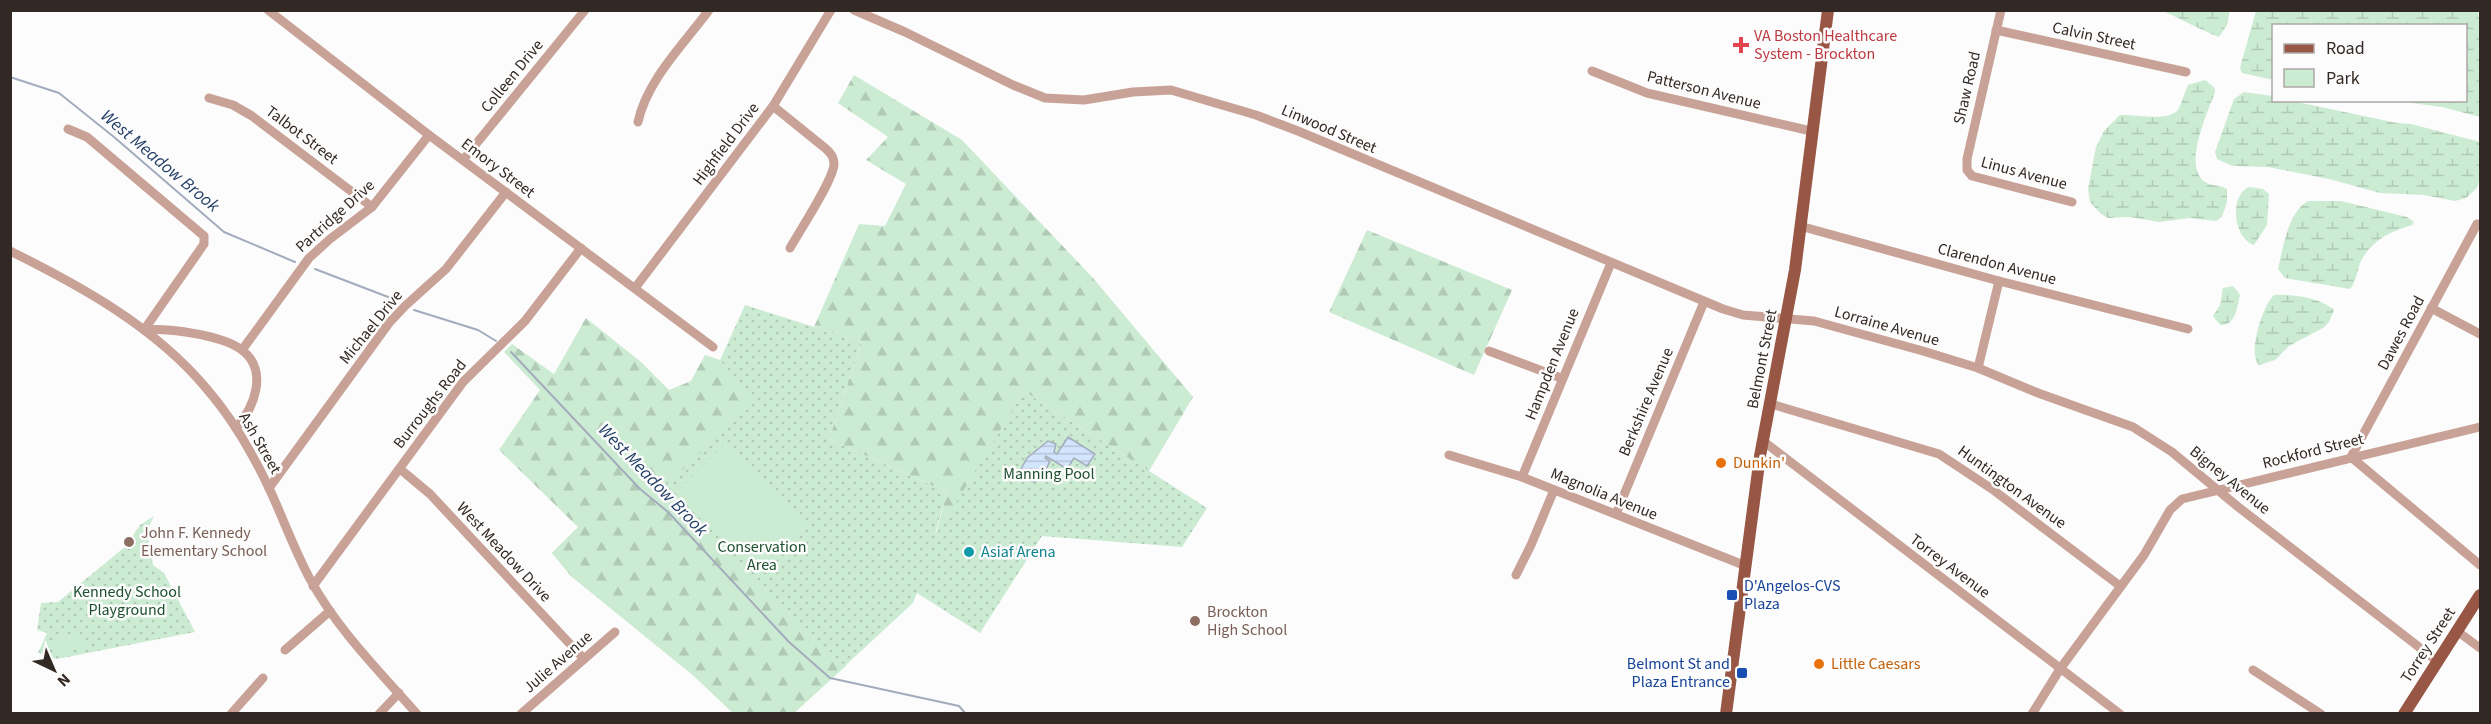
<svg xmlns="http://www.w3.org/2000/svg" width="2491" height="724" font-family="'Source Sans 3',sans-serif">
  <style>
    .green { fill: url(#green-dots) }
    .forest { fill: url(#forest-firs) }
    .wetland { fill: url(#wetland-marsh) }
    .pitch { fill: #ccebd3 }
    .water { fill: url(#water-rules); stroke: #a3acbc; stroke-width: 1.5 }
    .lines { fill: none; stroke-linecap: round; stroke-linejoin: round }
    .stream { stroke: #a3acbc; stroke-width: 2 }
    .minor { stroke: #c9a297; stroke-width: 9 }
    .major { stroke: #985644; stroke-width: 12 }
    .health-dot { fill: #e0444e; stroke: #fcfcfc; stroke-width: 2 }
    .food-dot { fill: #e8710a; stroke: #fcfcfc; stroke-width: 2 }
    .education-dot { fill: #8d6e63; stroke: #fcfcfc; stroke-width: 2 }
    .culture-dot { fill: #0f9aa8; stroke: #fcfcfc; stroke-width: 2 }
    .transit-dot { fill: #1a4fb4; stroke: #fcfcfc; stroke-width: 2 }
    .labels { text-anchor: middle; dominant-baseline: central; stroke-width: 5; stroke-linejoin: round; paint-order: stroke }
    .health-label { font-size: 16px; fill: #be3a42; stroke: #fcfcfc; text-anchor: start }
    .street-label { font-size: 16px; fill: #332924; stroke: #fcfcfc }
    .food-label { font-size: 16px; fill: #c56008; stroke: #fcfcfc; text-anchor: start }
    .park-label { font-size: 16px; fill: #1d502e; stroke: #fcfcfc }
    .education-label { font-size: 16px; fill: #785e54; stroke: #fcfcfc; text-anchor: start }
    .culture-label { font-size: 16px; fill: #0d838f; stroke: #fcfcfc; text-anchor: start }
    .transit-label { font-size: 16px; fill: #164399; stroke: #fcfcfc; text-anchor: start }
    .water-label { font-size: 18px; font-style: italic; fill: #223e67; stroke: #fcfcfc }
  </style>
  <defs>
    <pattern id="green-dots" width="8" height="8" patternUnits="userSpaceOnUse" patternTransform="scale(1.5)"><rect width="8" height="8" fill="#ccebd3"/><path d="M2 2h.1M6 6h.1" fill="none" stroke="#b0cab5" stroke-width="1.8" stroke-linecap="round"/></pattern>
    <pattern id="forest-firs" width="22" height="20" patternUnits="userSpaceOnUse" patternTransform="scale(1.5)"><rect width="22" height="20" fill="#ccebd3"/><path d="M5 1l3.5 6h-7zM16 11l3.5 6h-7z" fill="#b0cab5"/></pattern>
    <pattern id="wetland-marsh" width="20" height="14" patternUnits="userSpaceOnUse" patternTransform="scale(1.5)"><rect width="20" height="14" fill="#ccebd3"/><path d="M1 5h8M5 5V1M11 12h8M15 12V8" fill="none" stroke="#b0cab5"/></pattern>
    <pattern id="water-rules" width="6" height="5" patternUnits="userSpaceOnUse" patternTransform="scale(1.5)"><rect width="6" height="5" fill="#d3e4fd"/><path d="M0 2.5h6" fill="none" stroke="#b6c4d9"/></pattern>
  </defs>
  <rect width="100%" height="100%" fill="#fcfcfc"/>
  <g class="green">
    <path d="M 745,305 L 862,342 L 829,439 L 947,492 L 935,534 L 1024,391 L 1207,508 L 1182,547 L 1042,536 L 980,633 L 917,593 L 913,603 L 794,713 L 733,713 L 694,676 L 571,576 L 552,553 L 697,411 Z"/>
    <path d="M 154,516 L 147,531 L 153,565 L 164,573 L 195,632 L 57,659 L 38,653 L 47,633 L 37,630 L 41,603 L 58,602 L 126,546 L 140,525 Z"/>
  </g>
  <g class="forest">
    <path d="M 854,75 L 962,140 L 1093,278 L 1193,397 L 1149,471 L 1024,391 L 935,537 L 947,492 L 829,439 L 862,342 L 814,327 L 859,224 L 885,226 L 906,184 L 866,160 L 888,137 L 838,103 Z"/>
    <path d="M 1367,230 L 1512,290 L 1474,375 L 1329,312 Z"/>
    <path d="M 586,318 L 641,362 L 669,390 L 691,381 L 705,355 L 720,360 L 755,402 L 662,489 L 830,659 L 847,665 L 794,713 L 733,713 L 694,676 L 571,576 L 552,553 L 578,527 L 499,450 L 540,390 L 504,352 L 512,344 L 554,374 Z"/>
  </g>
  <g class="wetland">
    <path d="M 2334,10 L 2344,12 L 2478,11 L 2480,27 L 2480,117 L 2442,107 L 2396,101 L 2466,100 L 2466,26 L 2274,26 L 2273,80 L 2242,73 L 2240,68 L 2256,11 Z"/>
    <path d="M 2163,11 L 2230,11 L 2227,25 L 2219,37 C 2200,30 2182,19 2163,11 Z"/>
    <path d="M 2205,80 L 2215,88 L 2215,92 C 2208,112 2182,166 2205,182 C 2211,186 2220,185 2227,189 L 2227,202 L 2222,217 L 2216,221 L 2190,218 L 2159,222 L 2130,217 L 2108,218 L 2101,214 L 2090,202 L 2088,189 L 2096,147 L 2104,131 L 2120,115 C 2135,114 2172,123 2179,108 C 2183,101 2184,93 2188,85 Z"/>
    <path d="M 2244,92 L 2273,96 L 2274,100 L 2292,101 L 2397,123 L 2411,124 L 2480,142 L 2480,179 L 2476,189 L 2466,198 L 2455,201 L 2424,195 L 2380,193 L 2329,179 L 2268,167 L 2232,166 L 2217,159 L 2215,152 L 2234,99 Z"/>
    <path d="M 2249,187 L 2263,189 L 2269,194 L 2267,225 L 2254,245 C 2234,239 2228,196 2249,187 Z"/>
    <path d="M 2308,201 L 2341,201 L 2407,217 L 2414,222 L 2412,225 C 2391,231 2370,241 2360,263 C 2357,272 2356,282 2350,289 L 2285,278 L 2278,269 C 2283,248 2288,212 2308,201 Z"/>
    <path d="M 2233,286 L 2240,295 C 2237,307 2236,326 2220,325 L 2213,316 L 2220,305 L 2223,288 Z"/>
    <path d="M 2274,295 C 2292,294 2320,297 2334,310 L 2329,322 L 2323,328 L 2289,346 L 2275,360 L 2259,365 C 2247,353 2263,305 2274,295 Z"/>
  </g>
  <g class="pitch">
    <path d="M 726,443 L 806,523 L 758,570 L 678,491 Z"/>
    <path d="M 78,632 L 83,647 L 56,655 L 51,640 Z"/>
  </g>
  <path class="water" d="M 1068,437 L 1095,454 L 1087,466 L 1074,458 L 1067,469 L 1046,456 L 1045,458 L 1050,461 L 1043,476 L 1034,482 L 1025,479 L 1021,469 L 1027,458 L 1048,441 L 1056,444 L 1054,452 L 1057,454 Z"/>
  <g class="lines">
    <g class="stream">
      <path d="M 10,77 L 59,93 L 114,137 L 224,232 L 295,262"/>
      <path d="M 315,269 L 396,300"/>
      <path d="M 414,310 L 478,330 L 496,341"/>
      <path d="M 511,352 L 640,489 L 668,512 L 789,642 L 830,678 L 959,706 L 966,714"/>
    </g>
    <g class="minor">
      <path d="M 268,10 L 429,135 L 713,347"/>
      <path d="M 854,10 L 905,32 L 1013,85 L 1045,98 L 1084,100 L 1133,92 L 1171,90 L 1256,115 L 1298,131 L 1723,309 L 1743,315 L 1814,321 L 1923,351 L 1978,368 L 2038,393 L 2133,427 L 2172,452 L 2237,506 L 2437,661"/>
      <path d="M 2001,10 L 1967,159 L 1967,170 L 1972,176 L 2072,202"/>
      <path d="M 1996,30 L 2186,72"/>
      <path d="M 1592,71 L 1647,93 L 1811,131"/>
      <path d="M 209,98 L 233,105 L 252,116 L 372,207"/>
      <path d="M 773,106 L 825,148 C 830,152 834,157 834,164 C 834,179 799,232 790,248"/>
      <path d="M 638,122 C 647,80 684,44 709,10"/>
      <path d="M 68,129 L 87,137 L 204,236 L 204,244 L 144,330"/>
      <path d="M 463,160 L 585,10"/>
      <path d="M 1800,226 L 1999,281 L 2188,329"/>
      <path d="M 2480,226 L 2477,224 L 2351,457 L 2480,565"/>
      <path d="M 10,251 C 81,286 155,327 206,388 C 232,418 252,452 269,488 C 283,518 294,549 310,579 C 337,629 379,671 417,714"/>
      <path d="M 635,288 L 773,106 L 831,10"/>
      <path d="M 2431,308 L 2480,334"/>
      <path d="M 144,330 C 169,328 222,335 242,350 C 269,371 254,408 236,428"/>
      <path d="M 242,350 L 309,258 L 330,239 L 372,207 L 429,135"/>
      <path d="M 1489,351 L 1561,378"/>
      <path d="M 1978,368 L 1999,281"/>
      <path d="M 1771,404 L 1939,454 L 1992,489 L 2120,586"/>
      <path d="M 1763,441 L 2120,714"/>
      <path d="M 1449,455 L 1522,477 L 1746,566"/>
      <path d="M 400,469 L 430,494 L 584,659"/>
      <path d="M 1522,477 L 1611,263"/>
      <path d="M 269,488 L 389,323 L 405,306 L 446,269 L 506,192"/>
      <path d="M 1616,514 L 1704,302"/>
      <path d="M 1516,575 L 1531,545 L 1554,490"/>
      <path d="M 313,586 L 463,382 L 525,321 L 581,248"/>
      <path d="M 2457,631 L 2480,648"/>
      <path d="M 285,650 L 330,611"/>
      <path d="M 2253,670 L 2321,714"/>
      <path d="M 231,714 L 263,678"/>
      <path d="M 379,714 L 399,693"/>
      <path d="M 521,714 L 615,632"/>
      <path d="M 2032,714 L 2060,669 L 2144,555 L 2170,510 L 2182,499 L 2480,427"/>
    </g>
    <g class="major">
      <path d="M 1726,714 L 1760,456 L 1795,270 L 1828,10"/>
      <path d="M 2404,714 L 2480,595"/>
    </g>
  </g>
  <path class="health-dot" d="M1738 36h6v6h6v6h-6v6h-6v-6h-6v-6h6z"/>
  <g class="food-dot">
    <circle cx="1721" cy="463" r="6"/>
    <circle cx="1819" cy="664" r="6"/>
  </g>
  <g class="education-dot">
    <circle cx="129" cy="542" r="6"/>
    <circle cx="1195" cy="621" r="6"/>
  </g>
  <circle class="culture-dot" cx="969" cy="552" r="6"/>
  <g class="transit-dot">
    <rect x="1726" y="589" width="12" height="12" rx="3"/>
    <rect x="1736" y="667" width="12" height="12" rx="3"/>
  </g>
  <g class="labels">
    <g class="health-label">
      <text x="1754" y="36">VA Boston Healthcare<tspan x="1754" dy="18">System - Brockton</tspan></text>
    </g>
    <g class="street-label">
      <text transform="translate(2094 36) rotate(12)">Calvin Street</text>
      <text transform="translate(512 76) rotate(-51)">Colleen Drive</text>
      <text transform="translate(1967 88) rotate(-77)">Shaw Road</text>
      <text transform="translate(1704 90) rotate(14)">Patterson Avenue</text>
      <text transform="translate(1329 129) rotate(23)">Linwood Street</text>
      <text transform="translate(302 135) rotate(37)">Talbot Street</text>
      <text transform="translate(726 144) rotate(-53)">Highfield Drive</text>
      <text transform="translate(498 168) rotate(37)">Emory Street</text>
      <text transform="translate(2024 173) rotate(15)">Linus Avenue</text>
      <text transform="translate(335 216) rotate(-42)">Partridge Drive</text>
      <text transform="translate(1997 264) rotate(15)">Clarendon Avenue</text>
      <text transform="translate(1887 326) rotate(16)">Lorraine Avenue</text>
      <text transform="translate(371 327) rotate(-51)">Michael Drive</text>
      <text transform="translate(2401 333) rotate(-62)">Dawes Road</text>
      <text transform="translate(1762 359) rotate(-79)">Belmont Street</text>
      <text transform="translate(1552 364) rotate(-68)">Hampden Avenue</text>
      <text transform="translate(1646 402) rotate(-67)">Berkshire Avenue</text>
      <text transform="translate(430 404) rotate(-52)">Burroughs Road</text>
      <text transform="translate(260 443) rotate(60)">Ash Street</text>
      <text transform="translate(2313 451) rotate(-14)">Rockford Street</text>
      <text transform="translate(2230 480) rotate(39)">Bigney Avenue</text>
      <text transform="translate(2012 487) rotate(36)">Huntington Avenue</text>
      <text transform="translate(1604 494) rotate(22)">Magnolia Avenue</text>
      <text transform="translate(504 552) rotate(47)">West Meadow Drive</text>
      <text transform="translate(1950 566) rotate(37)">Torrey Avenue</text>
      <text transform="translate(2428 645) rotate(-57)">Torrey Street</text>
      <text transform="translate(558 662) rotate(-41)">Julie Avenue</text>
    </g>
    <g class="food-label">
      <text x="1733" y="463">Dunkin'</text>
      <text x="1831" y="664">Little Caesars</text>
    </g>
    <g class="park-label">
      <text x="1049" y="474">Manning Pool</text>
      <text x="762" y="547">Conservation<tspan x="762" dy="18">Area</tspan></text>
      <text x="127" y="592">Kennedy School<tspan x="127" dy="18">Playground</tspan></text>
    </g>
    <g class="education-label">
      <text x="141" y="533">John F. Kennedy<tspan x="141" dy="18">Elementary School</tspan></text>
      <text x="1207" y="612">Brockton<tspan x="1207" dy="18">High School</tspan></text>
    </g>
    <g class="culture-label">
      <text x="981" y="552">Asiaf Arena</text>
    </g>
    <g class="transit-label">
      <text x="1744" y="586">D'Angelos-CVS<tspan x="1744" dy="18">Plaza</tspan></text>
      <text x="1730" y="664" text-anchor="end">Belmont St and<tspan x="1730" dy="18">Plaza Entrance</tspan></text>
    </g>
    <g class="water-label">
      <text transform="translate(160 161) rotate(40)">West Meadow Brook</text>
      <text transform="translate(653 480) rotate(46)">West Meadow Brook</text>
    </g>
  </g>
  <rect width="2491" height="724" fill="none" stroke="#332924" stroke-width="24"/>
  <rect x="2272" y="24" width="195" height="78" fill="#fcfcfc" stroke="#aca8a6" stroke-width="1.5"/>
  <rect x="2284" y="44" width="30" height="9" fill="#985644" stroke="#aca8a6" stroke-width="1.5"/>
  <text x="2326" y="54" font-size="18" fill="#332924">Road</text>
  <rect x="2284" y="69" width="30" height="18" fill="#ccebd3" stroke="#aca8a6" stroke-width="1.5"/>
  <text x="2326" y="84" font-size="18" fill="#332924">Park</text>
  <g transform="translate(54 670) rotate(136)" stroke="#fcfcfc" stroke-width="4.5" paint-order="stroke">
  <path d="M0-4.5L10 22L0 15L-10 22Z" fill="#332924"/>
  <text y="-9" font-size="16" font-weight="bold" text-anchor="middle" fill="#332924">N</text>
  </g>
</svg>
